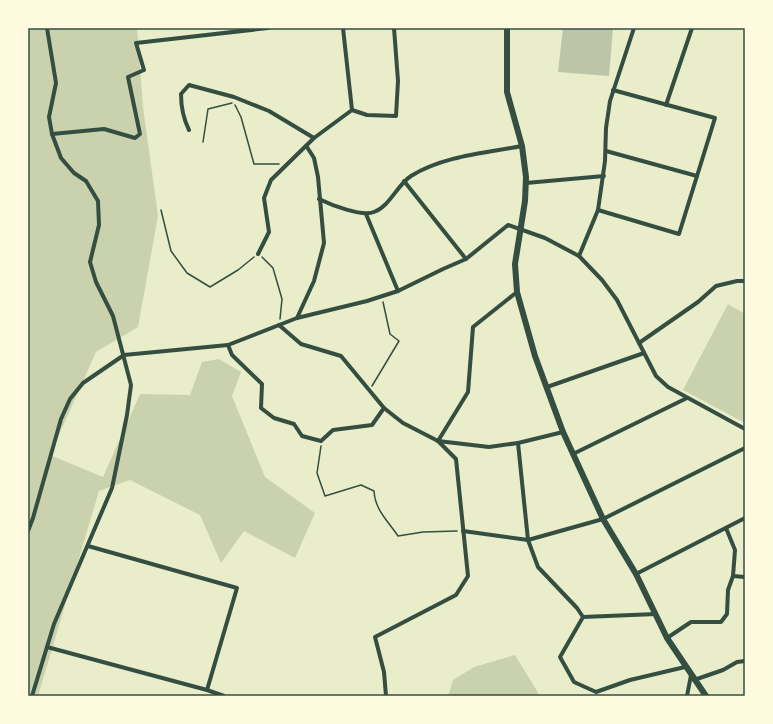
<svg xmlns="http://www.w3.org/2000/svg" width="773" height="724" font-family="'Playfair Display',serif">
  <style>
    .green { fill: #cad2ad }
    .building { fill: #bcc5a7 }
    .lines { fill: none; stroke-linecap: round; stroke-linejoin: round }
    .path { stroke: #344e41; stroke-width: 1.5 }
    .minor { stroke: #344e41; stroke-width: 4 }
    .tertiary { stroke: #344e41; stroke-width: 6 }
    .neatline { fill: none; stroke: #344e41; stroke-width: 1.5 }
  </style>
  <rect width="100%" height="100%" fill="#e9edc9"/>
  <g class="green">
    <path d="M 28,28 L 137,28 L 143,107 L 158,216 L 138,327 L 96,352 L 50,455 L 103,477 L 140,394 L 190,395 L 202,362 L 219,359 L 241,372 L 232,396 L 265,477 L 315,513 L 295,558 L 244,531 L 221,563 L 200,515 L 130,480 L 99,491 L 38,696 L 28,696 Z"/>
    <path d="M 728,304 L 745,314 L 745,423 L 683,390 Z"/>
    <path d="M 515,655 L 540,696 L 448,696 L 453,680 L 474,667 Z"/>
  </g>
  <path class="building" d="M 563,28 L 613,28 L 609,76 L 558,72 Z"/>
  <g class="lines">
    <g class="path">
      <path d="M 235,105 L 241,117 L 254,164 L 279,164"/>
      <path d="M 203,142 L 208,109 L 232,103"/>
      <path d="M 161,210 L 171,251 L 187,273 L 210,287 L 238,270 L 254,257"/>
      <path d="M 262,257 L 273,268 L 282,299 L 280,319"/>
      <path d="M 372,386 L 399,341 L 390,334 L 383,302"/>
      <path d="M 321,446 L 317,473 L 325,496 L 361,485 L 374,491 C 375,510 388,521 398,536 L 423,532 L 457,531"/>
    </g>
    <g class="minor">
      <path d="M 343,28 L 352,110"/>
      <path d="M 666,105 L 692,28"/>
      <path d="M 352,110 L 367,115 L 396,116 L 398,81 L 394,28"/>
      <path d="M 189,130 C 183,118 181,108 181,94 L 189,85 L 234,97 L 269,111 L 314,138"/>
      <path d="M 52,134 L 104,129 L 135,138 L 140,134 L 128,77 L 144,70 L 136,43 L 268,28"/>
      <path d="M 606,151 L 697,176"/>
      <path d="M 404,181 L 466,259"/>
      <path d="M 526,183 L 604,176"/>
      <path d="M 319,199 C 331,205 362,217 374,212 C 390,206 397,185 411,176 C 443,156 485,153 522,146"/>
      <path d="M 598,210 L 679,234 L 715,118 L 613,90"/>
      <path d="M 366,214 L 398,291"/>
      <path d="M 258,254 L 269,232 L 264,198 L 271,180 L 314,138 L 352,110"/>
      <path d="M 579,256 L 598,210 L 605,161 L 606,128 L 610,101 L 634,28"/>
      <path d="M 297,318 L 314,281 L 324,243 L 318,177 L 314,158 L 307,147"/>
      <path d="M 279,325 L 301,344 L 341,356 L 384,408 L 403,423 L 438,441 L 456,459 L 468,576 L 456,595 L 375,637 L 384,672 L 386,696"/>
      <path d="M 639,343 L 698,302 L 716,286 L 737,281 L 745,281"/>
      <path d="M 228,345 L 232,355 L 262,384 L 261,408 L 274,418 L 294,424 L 302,436 L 321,441 L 333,430 L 372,425 L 384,408"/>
      <path d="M 547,387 L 644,353"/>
      <path d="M 563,432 L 518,443 L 528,540 L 538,567 L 577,608 L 583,617 L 560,657 L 574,682 L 596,692 L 630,680 L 685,667"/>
      <path d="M 438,441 L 468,392 L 473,327 L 517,292"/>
      <path d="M 438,441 L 489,447 L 518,443"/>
      <path d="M 573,454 L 687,398"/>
      <path d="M 28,531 L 33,518 L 61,419 L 70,399 L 83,383 L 124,355 L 228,345 L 297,318 L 367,301 L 398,291 L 443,269 L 466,259 L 508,225 L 545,238 L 579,256 L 602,280 L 617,300 L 656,376 L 668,387 L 745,429"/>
      <path d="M 463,531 L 528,540 L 603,519 L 745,448"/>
      <path d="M 88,546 L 237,588 L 207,690"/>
      <path d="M 636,574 L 745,518"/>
      <path d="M 733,576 L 745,577"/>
      <path d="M 583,617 L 656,614"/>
      <path d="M 667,638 L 691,622 L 721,622 L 727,614 L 728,590 L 733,576 L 735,550 L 726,528"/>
      <path d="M 47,647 L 207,690 L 224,696"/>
      <path d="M 694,680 L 723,670 L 737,662 L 745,661"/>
      <path d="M 32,696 L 54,624 L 112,488 L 127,415 L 131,385 L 113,316 L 96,282 L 90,262 L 99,225 L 98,201 L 86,181 L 74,173 L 61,158 L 52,134 L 49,117 L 56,83 L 47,28"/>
      <path d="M 687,696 L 691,675"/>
    </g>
    <path class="tertiary" d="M 507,28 L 507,92 L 522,146 L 526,177 L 525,201 L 515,264 L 517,292 L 535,356 L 563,432 L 603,519 L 636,574 L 667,638 L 706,696"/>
  </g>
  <rect width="773" height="724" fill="none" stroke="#fefae0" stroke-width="58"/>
  <rect x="29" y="29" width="715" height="666" class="neatline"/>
</svg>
